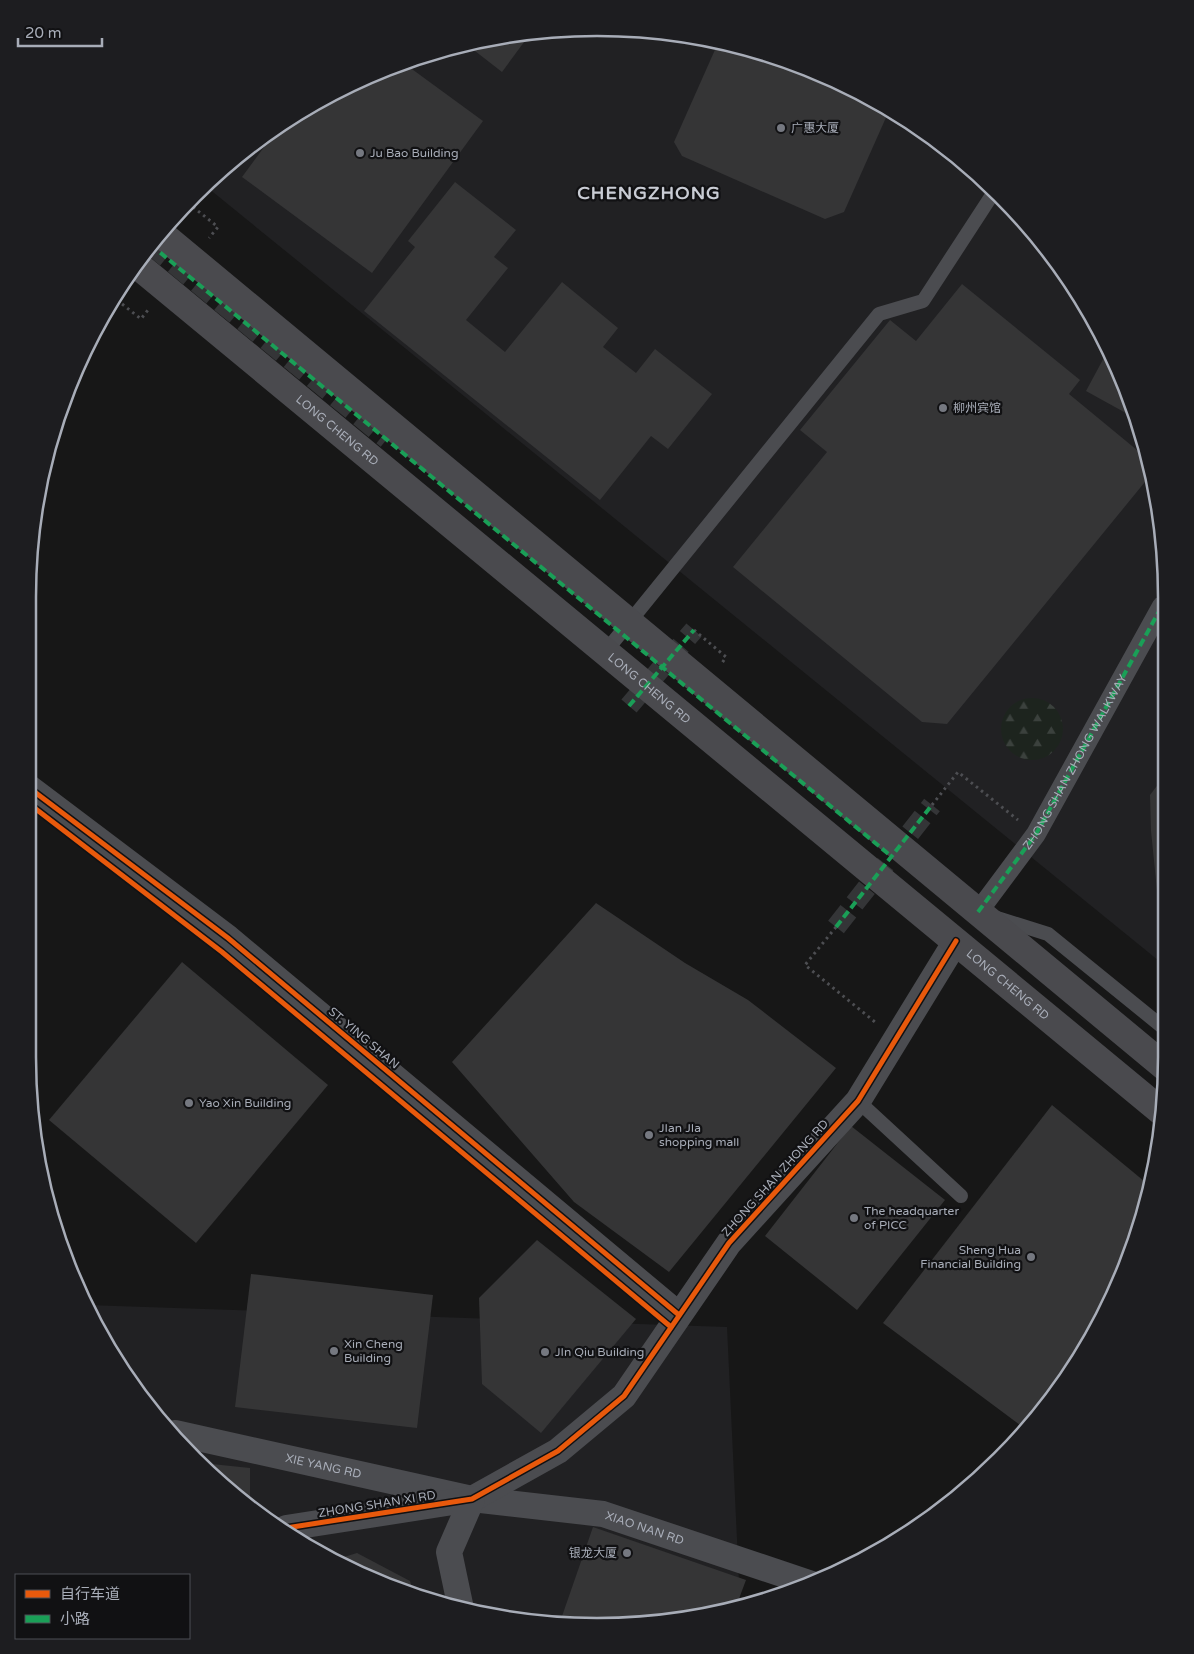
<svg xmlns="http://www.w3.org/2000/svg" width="1194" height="1654" font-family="'Varela Round','Noto Sans SC',sans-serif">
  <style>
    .built { fill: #212123 }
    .forest { fill: url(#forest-firs) }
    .building { fill: #353536 }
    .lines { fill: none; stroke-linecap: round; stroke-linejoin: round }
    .pedestrian-tunnel { stroke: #343537; stroke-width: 20; stroke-dasharray: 20 10; stroke-linecap: butt }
    .path { stroke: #4d4e52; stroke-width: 3; stroke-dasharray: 2.5 4; stroke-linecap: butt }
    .service { stroke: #4b4c50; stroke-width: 14 }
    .pedestrian { stroke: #4b4c50; stroke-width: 20 }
    .minor { stroke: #4b4c50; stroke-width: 26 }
    .secondary { stroke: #4a4a4e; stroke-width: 28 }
    .quiet { stroke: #1a9f57; stroke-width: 4; stroke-dasharray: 8 4; stroke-linecap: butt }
    .cycleway-casing { stroke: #111113; stroke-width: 8 }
    .cycleway { stroke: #e8590c; stroke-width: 5 }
    .poi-dot { fill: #757880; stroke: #111113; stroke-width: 2 }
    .labels { text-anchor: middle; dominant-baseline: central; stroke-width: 4.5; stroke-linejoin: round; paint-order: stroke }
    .poi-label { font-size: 12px; fill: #a8adb8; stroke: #111113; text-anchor: start }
    .street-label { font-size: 12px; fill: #a8adb8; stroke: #111113 }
    .district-label { font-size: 18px; font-weight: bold; letter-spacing: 1px; fill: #c9ccd4; stroke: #111113 }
    .rim { fill: none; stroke: #a8adb8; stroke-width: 2.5 }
  </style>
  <defs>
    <pattern id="forest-firs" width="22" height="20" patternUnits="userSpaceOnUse" patternTransform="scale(1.25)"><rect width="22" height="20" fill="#1d241e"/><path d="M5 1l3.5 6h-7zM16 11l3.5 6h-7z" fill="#3b413d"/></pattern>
  </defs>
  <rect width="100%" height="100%" fill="#171717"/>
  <g class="built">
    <path d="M 559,29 L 671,32 L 780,58 L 881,104 L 972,169 L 1049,250 L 1123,379 L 1162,522 L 1164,965 L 208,188 L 213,180 L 250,145 L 345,86 L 449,47 Z"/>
    <path d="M 87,1305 L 727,1327 L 740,1603 L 671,1622 L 522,1622 L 449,1607 L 345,1568 L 222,1485 L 123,1373 Z"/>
  </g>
  <circle class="forest" cx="1032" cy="729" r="31"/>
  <g class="building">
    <path d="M 530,34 L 502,72 L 466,44 L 501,38 Z"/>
    <path d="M 718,43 L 780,58 L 886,107 L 888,113 L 844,212 L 825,219 L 682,156 L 674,142 Z"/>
    <path d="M 405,64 L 483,121 L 372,273 L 242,177 L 278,128 L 345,86 Z"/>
    <path d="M 455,182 L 516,230 L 494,257 L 508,268 L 466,320 L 505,352 L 562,282 L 618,328 L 603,347 L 636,373 L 655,349 L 712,394 L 668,449 L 651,436 L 600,500 L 364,311 L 415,247 L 408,241 Z"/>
    <path d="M 962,284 L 1080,380 L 1069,394 L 1143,455 L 1149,477 L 947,724 L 922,722 L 733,567 L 827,452 L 800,430 L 890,320 L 916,341 Z"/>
    <path d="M 1107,352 L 1123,379 L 1133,417 L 1086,391 Z"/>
    <path d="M 1163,778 L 1164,950 L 1163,950 L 1151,831 L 1150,795 Z"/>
    <path d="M 596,903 L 685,963 L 748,1000 L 836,1068 L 669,1272 L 574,1202 L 452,1062 Z"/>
    <path d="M 182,962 L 328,1085 L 196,1243 L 49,1120 Z"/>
    <path d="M 1052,1105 L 1150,1186 L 1147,1205 L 1108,1309 L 1049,1404 L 1024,1428 L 883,1323 Z"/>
    <path d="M 851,1126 L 945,1200 L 857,1310 L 765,1236 Z"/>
    <path d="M 537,1240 L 636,1319 L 541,1433 L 482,1384 L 479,1298 Z"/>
    <path d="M 251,1274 L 433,1295 L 417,1428 L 235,1407 Z"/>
    <path d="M 202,1463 L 250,1468 L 250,1504 L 222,1485 Z"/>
    <path d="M 593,1527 L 746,1580 L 737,1604 L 671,1622 L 560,1622 Z"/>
    <path d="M 357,1553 L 410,1581 L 414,1594 L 345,1568 L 334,1560 Z"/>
  </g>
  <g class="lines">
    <g class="pedestrian-tunnel">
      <path d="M 189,203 L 193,207"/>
      <path d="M 151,245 L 387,439"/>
      <path d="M 114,298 L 117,300"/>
      <path d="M 629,706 L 694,630"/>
      <path d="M 836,927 L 932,805"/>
    </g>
    <g class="path">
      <path d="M 193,207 L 218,227 L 209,238"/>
      <path d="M 117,300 L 141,319 L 148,310"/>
      <path d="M 694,630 L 726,657 L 722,663"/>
      <path d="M 932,805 L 958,772 L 1018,820"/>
      <path d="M 836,927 L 805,965 L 875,1022"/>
    </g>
    <g class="service">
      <path d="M 606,651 L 879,314 L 923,301 L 994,192"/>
      <path d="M 997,918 L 1048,934 L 1165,1029"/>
      <path d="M 858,1101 L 961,1196"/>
    </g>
    <path class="pedestrian" id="s1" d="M 978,912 L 1036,834 L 1162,606"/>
    <g class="minor">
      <path d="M 28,787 L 228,938 L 679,1315"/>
      <path id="s2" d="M 175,1433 L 472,1499 L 603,1514 L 812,1584"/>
      <path d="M 286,1528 L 472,1499 L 558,1451 L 624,1396 L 729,1243 L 858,1101 L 956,941"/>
      <path d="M 461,1609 L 449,1552 L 472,1499"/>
    </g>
    <g class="secondary">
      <path d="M 160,233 L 1165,1067"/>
      <path id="s3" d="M 136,264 L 1162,1112"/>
    </g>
    <g class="quiet">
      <path d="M 189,203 L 193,207"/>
      <path d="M 151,245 L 891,856"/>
      <path d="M 114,298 L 117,300"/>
      <path d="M 629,706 L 694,630"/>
      <path d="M 978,912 L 1036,834 L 1162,606"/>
      <path d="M 836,927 L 932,805"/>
    </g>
    <g class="cycleway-casing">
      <g id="cycleway">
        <path d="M 28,787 L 228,938 L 679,1315"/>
        <path d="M 28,803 L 222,952 L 671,1327"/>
        <path d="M 286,1528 L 472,1499 L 558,1451 L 624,1396 L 729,1243 L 858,1101 L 956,941"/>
      </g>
    </g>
    <use href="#cycleway" class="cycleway"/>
  </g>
  <g class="poi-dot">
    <circle cx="781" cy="128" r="5"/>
    <circle cx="360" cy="153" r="5"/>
    <circle cx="943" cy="408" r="5"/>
    <circle cx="189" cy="1103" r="5"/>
    <circle cx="649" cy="1135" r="5"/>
    <circle cx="854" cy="1218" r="5"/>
    <circle cx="1031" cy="1257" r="5"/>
    <circle cx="334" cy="1351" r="5"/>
    <circle cx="545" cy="1352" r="5"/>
    <circle cx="627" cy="1553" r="5"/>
  </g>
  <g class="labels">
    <g class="poi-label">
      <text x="791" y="128">广惠大厦</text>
      <text x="370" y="153">Ju Bao Building</text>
      <text x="953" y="408">柳州宾馆</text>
      <text x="199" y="1103">Yao Xin Building</text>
      <text x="659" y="1128">JIan JIa<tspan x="659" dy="14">shopping mall</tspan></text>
      <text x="864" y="1211">The headquarter<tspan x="864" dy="14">of PICC</tspan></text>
      <text x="1021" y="1250" text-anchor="end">Sheng Hua<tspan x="1021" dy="14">Financial Building</tspan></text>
      <text x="344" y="1344">Xin Cheng<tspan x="344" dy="14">Building</tspan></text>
      <text x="555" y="1352">JIn Qiu Building</text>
      <text x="617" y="1553" text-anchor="end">银龙大厦</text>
    </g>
    <g class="street-label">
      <text stroke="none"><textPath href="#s3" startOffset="261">LONG CHENG RD</textPath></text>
      <text stroke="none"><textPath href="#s3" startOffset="666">LONG CHENG RD</textPath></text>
      <text stroke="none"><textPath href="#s1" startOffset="179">ZHONG SHAN ZHONG WALKWAY</textPath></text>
      <text stroke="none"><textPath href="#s3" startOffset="1131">LONG CHENG RD</textPath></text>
      <text transform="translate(364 1038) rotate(40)">ST. YING SHAN</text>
      <text transform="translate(775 1178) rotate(-48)">ZHONG SHAN ZHONG RD</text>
      <text stroke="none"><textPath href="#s2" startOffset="152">XIE YANG RD</textPath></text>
      <text transform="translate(377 1504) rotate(-9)">ZHONG SHAN XI RD</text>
      <text stroke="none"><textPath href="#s2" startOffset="480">XIAO NAN RD</textPath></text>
    </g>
    <g class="district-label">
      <text x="649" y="193">CHENGZHONG</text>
    </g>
  </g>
  <path d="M0 0H1194V1654H0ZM597 36H597A561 561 0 0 1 1158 597V1057A561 561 0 0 1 597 1618H597A561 561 0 0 1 36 1057V597A561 561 0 0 1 597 36Z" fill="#1d1d20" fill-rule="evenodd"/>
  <path class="rim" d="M597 36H597A561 561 0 0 1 1158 597V1057A561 561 0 0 1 597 1618H597A561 561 0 0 1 36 1057V597A561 561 0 0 1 597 36Z"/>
  <rect x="15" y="1574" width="175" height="65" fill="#111113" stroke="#4d4f55"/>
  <rect x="25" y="1590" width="25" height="8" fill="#e8590c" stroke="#4d4f55"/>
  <text x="60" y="1599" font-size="15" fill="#a8adb8">自行车道</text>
  <rect x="25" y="1615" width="25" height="8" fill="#1a9f57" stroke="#4d4f55"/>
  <text x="60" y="1624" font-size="15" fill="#a8adb8">小路</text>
  <path d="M18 38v8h84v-8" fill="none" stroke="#a8adb8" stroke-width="2.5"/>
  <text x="25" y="38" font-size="15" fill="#a8adb8" stroke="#111113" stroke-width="4" paint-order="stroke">20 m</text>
</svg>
